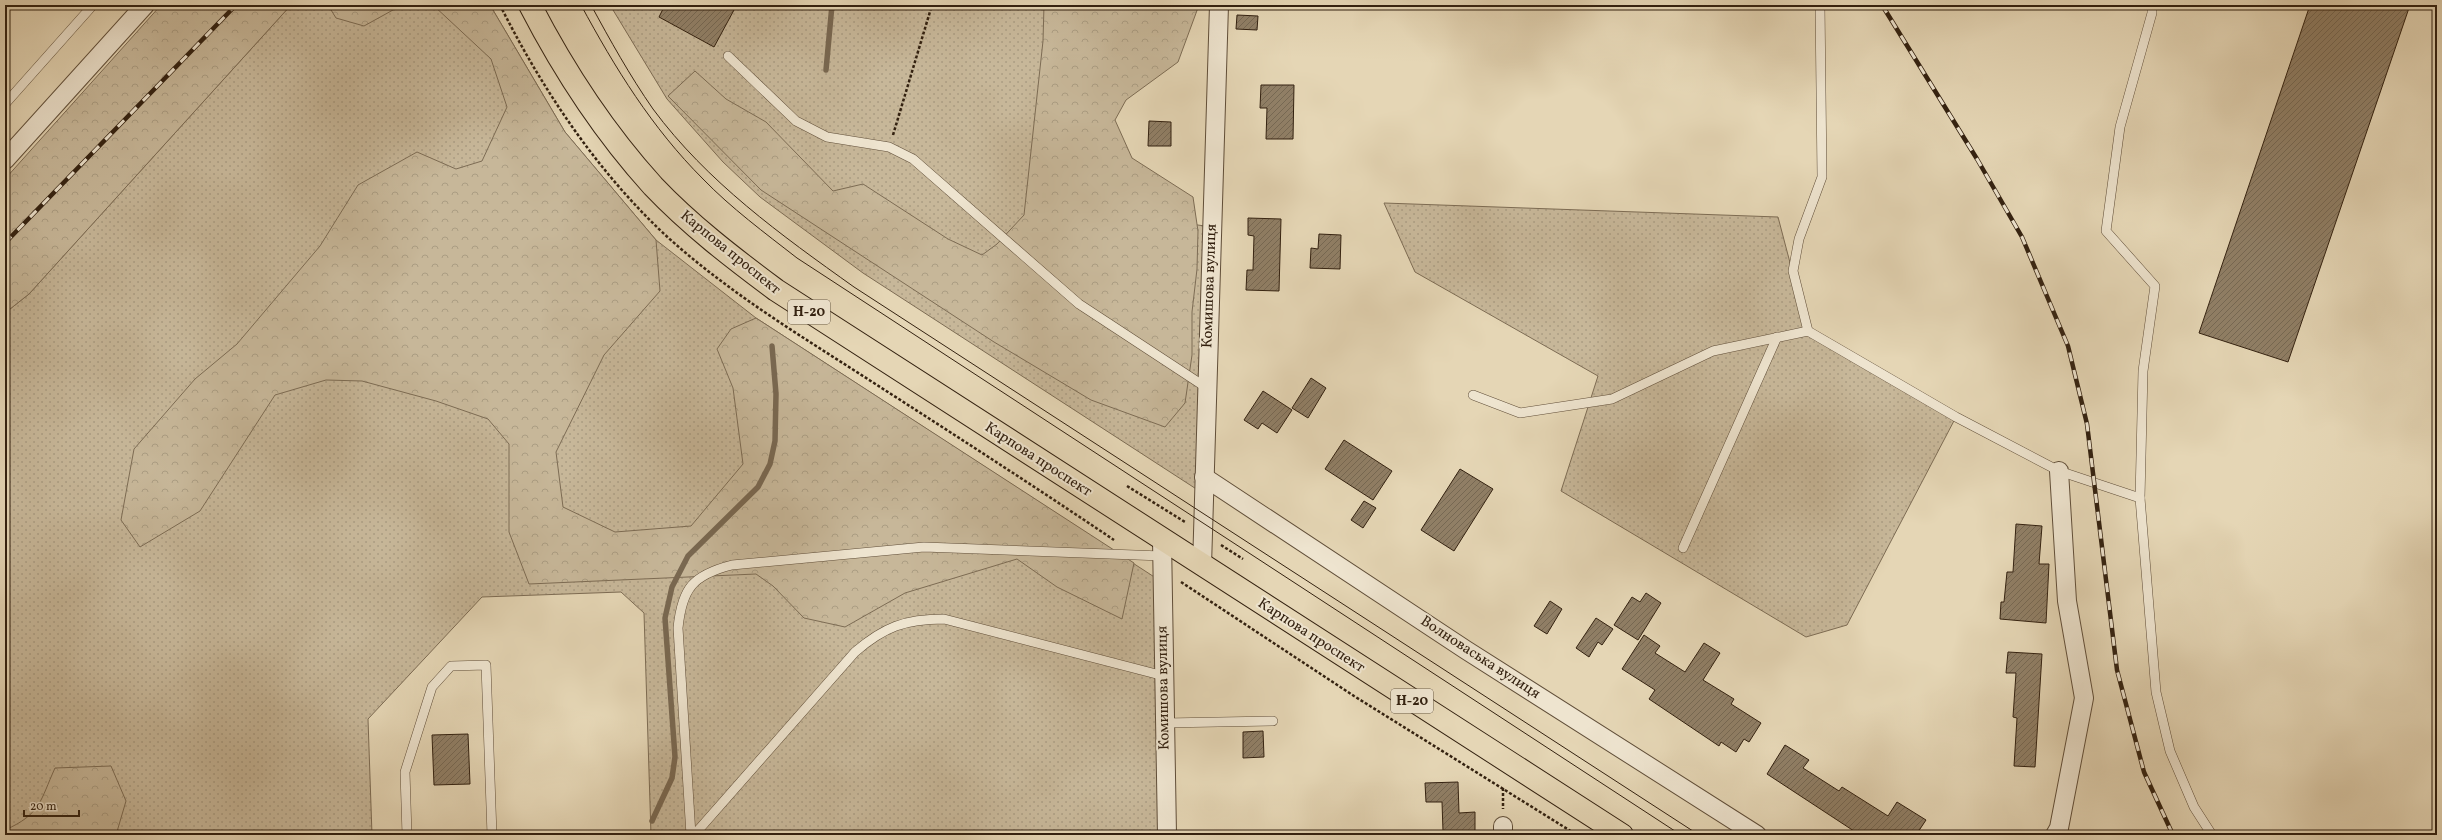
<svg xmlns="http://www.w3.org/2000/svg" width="2442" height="840" font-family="Vollkorn,serif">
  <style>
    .grass { fill: url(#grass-dots); stroke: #7d6c54 }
    .forest { fill: url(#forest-crowns); stroke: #7d6c54 }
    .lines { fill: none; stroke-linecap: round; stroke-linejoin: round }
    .stream { stroke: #796851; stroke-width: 5.5 }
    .building { fill: url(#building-hatch); stroke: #332110 }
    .service-casing { stroke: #604e39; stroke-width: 10 }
    .minor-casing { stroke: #604e39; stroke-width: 20 }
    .primary-casing { stroke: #332110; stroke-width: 24 }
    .path { stroke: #332110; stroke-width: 2.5; stroke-dasharray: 3 2; stroke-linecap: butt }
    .service { stroke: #eee4cf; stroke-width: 9 }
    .minor { stroke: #eee4cf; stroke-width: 18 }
    .primary { stroke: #e5d6b5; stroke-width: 22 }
    .tram { stroke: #332110; stroke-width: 1 }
    .rail-casing { stroke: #332110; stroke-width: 4.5 }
    .rail { stroke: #eee4cf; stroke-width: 3; stroke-dasharray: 9; stroke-linecap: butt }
    .labels { text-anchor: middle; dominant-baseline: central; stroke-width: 4; stroke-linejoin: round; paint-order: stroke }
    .shield { fill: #eee4cf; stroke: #6b5c49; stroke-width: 1 }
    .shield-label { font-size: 14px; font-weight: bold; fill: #332110 }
    .street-label { font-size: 15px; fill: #332110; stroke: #eee4cf }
  </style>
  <defs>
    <pattern id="grass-dots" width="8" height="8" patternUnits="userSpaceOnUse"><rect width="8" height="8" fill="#c7b799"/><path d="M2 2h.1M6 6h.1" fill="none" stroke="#ab9d83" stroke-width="1.8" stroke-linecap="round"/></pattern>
    <pattern id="forest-crowns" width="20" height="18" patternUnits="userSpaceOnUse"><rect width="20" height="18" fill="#c7b799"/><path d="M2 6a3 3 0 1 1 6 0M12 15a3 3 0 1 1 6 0" fill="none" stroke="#ab9d83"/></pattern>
    <pattern id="building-hatch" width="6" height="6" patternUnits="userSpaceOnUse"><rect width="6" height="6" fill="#907f66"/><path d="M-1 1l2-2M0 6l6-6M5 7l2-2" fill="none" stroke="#766853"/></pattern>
  </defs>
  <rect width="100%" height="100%" fill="#e5d6b5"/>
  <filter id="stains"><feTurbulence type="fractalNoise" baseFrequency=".005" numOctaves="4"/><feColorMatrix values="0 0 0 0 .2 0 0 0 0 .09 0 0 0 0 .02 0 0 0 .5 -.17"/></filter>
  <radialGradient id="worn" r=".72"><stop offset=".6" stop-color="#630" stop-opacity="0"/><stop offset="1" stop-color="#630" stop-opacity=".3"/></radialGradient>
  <g class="grass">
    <path d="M 291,5 L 490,5 L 565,132 L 656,240 L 756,318 L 1162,582 L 1167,835 L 651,835 L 644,613 L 621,592 L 482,597 L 368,719 L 372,835 L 5,835 L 5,313 L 29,294 Z"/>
    <path d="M 610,5 L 1075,5 L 1063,206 L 1212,227 L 1204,494 L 863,273 L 760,197 L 723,162 L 667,99 Z"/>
    <path d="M 1384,203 L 1778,217 L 1808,331 L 1956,417 L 1847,625 L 1806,637 L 1561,491 L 1598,376 L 1415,272 Z"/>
  </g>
  <g class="forest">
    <path d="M 161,5 L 291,5 L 29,294 L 5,313 L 5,179 Z"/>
    <path d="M 328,5 L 402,5 L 364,26 L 336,18 Z"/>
    <path d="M 433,5 L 490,5 L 565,132 L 656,240 L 660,291 L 604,355 L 556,452 L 563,507 L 615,532 L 691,526 L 743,464 L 733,388 L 717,349 L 731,329 L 756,318 L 1134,563 L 1122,619 L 1057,587 L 1017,559 L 905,593 L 845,627 L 804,618 L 773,586 L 756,574 L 529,584 L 509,532 L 509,444 L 488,419 L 436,401 L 362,381 L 326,380 L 275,395 L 200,511 L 140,547 L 121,520 L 134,449 L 195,379 L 237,344 L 320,246 L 358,185 L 417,152 L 456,169 L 482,161 L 507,107 L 491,59 Z"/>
    <path d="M 1044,5 L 1199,5 L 1178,62 L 1126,100 L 1115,120 L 1132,158 L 1193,197 L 1198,231 L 1197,269 L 1192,312 L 1192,355 L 1185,403 L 1165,427 L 1091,400 L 994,342 L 761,190 L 668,96 L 695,71 L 726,99 L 766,122 L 833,191 L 863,184 L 948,239 L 982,255 L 997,244 L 1024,215 L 1043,41 Z"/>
    <path d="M 111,766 L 126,801 L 116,835 L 5,835 L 5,830 C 41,814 40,801 55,768 Z"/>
  </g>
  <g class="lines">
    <g class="stream">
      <path d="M 826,70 L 832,5"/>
      <path d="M 652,821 L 672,778 L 675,757 L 665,618 L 672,587 L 688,556 L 758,487 L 770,464 L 775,441 L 776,394 L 772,346"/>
    </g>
  </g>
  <g class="building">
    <path d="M 665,5 L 726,5 L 734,10 L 714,47 L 659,17 Z"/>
    <path d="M 2310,5 L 2410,5 L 2288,362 L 2199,333 Z"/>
    <path d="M 1237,15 L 1258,16 L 1257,30 L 1236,29 Z"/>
    <path d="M 1261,85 L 1294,85 L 1293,139 L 1266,139 L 1267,108 L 1260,108 Z"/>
    <path d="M 1149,121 L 1171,122 L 1171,146 L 1148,146 Z"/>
    <path d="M 1248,218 L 1281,219 L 1279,291 L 1246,290 L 1247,270 L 1253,270 L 1254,236 L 1248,235 Z"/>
    <path d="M 1319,234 L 1341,235 L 1340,269 L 1310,268 L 1311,248 L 1318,249 Z"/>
    <path d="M 1311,378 L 1326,388 L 1308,418 L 1292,408 Z"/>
    <path d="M 1263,391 L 1292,410 L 1277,433 L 1262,423 L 1258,429 L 1244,420 Z"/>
    <path d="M 1344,440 L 1392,471 L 1373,500 L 1325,469 Z"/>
    <path d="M 1460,469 L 1493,489 L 1454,551 L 1421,530 Z"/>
    <path d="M 1364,501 L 1376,508 L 1363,528 L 1351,520 Z"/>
    <path d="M 2016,524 L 2042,526 L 2039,564 L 2049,564 L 2046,623 L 2000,619 L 2001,602 L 2004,602 L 2007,572 L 2013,572 Z"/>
    <path d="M 1646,593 L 1661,603 L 1638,640 L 1614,625 L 1632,597 L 1640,602 Z"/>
    <path d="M 1550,601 L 1562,609 L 1547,634 L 1534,626 Z"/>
    <path d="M 1596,618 L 1613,629 L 1602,645 L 1598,642 L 1589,657 L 1576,648 Z"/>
    <path d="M 1644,635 L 1660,646 L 1655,653 L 1685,672 L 1704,643 L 1720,653 L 1703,680 L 1734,699 L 1731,704 L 1761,723 L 1749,742 L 1744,739 L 1736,752 L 1721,742 L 1719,746 L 1649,699 L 1655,690 L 1622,669 Z"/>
    <path d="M 2008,652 L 2042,654 L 2035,767 L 2014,766 L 2017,718 L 2013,717 L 2016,673 L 2006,673 Z"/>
    <path d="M 1263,731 L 1264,757 L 1243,758 L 1243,732 Z"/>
    <path d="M 468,734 L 470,784 L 434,785 L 432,735 Z"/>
    <path d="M 1785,745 L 1809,760 L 1803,768 L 1839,791 L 1842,787 L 1888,816 L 1897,802 L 1926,820 L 1916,835 L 1860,835 L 1767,774 Z"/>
    <path d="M 1458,782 L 1459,813 L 1475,812 L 1475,835 L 1455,835 L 1455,831 L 1443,831 L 1442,802 L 1426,802 L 1425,783 Z"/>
  </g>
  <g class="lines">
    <g class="service-casing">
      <g id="service">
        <path d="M 2152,5 L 2152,13 L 2120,127 L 2106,231 L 2155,286 L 2143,371 L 2140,498 L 2156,692 L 2170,751 L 2194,807 L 2212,835"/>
        <path d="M 728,56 L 796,121 L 827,137 L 889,147 L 913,159 L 1079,304 L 1207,388"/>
        <path d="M 5,104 L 93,5"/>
        <path d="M 1808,331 L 1793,271 L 1799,239 L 1822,177 L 1820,5"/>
        <path d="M 1473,395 L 1520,413 L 1612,399 L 1713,351 L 1808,331 L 1956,417 L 2059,471 L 2140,498"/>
        <path d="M 1683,548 L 1777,337"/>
        <path d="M 1165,723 L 1273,721"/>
        <path d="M 407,835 L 405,772 L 432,687 L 451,666 L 486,665 L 492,835"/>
        <path d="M 691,835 L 678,628 C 682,588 693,575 732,565 L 924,547 L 1162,556"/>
        <path d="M 694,835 L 855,652 C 884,627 905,619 944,619 L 1164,676"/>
      </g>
    </g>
    <g class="minor-casing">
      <g id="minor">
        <path d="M 5,160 L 145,5"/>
        <path d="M 1204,477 L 1466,650 L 1757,835"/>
        <path d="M 1162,540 L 1167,835"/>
        <path d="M 1202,566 L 1219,5"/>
        <path d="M 1503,826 L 1503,835"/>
        <path d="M 2055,835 L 2059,828 L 2084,698 L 2067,601 L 2059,471"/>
      </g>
    </g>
    <g class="primary-casing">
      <path id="primary" d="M 530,5 C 563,69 604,132 653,186 C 690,225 733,258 776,290 L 1622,835"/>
    </g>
    <g class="path">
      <path d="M 500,5 C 541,87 594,167 661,231 C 722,288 793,331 863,376 C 947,430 1031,484 1114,540"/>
      <path d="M 893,135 L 932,5"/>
      <path d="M 1127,486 L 1185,522"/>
      <path d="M 1221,545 L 1243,559"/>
      <path d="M 1181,582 L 1354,696 L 1577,835"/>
      <path d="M 1503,788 L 1503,809"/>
    </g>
    <use href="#service" class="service"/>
    <use href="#minor" class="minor"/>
    <use href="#primary" class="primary"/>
    <g class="tram">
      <path d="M 581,5 C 615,68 652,128 703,179 C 731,208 765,233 797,258 L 1681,835"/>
      <path d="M 591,5 C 610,40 630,76 653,109 C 707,182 781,235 854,287 L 1699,835"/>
    </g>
    <g class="rail-casing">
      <g id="rail">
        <path d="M 1882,5 L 1977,159 L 2022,237 L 2068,346 L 2087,424 L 2117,670 L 2144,772 L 2173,835"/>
        <path d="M 5,243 L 236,5"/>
      </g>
    </g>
    <use href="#rail" class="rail"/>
  </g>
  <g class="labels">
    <g class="shield">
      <rect x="788" y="300" width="42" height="24" rx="3"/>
      <rect x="1391" y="689" width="42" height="24" rx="3"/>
    </g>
    <g class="shield-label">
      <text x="809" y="312">Н-20</text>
      <text x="1412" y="701">Н-20</text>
    </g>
    <g class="street-label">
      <text transform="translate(730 253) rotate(39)">Карпова проспект</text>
      <text transform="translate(1210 286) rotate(-88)">Комишова вулиця</text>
      <text transform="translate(1038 460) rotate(33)">Карпова проспект</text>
      <text transform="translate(1311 636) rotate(33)">Карпова проспект</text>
      <text transform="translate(1480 658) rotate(33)">Волноваська вулиця</text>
      <text transform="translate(1164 688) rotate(-91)">Комишова вулиця</text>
    </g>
  </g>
  <rect width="2442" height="840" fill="none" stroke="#e5d6b5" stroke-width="20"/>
  <rect x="6" y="6" width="2430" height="828" fill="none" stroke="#332110" stroke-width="2"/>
  <rect x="10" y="10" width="2422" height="820" fill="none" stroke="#332110"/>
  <path d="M24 810v6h55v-6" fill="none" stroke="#332110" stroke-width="2"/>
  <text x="30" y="810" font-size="12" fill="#332110" stroke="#eee4cf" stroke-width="3" paint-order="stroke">20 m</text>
  <rect width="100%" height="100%" filter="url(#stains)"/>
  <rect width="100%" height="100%" fill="url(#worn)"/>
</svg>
